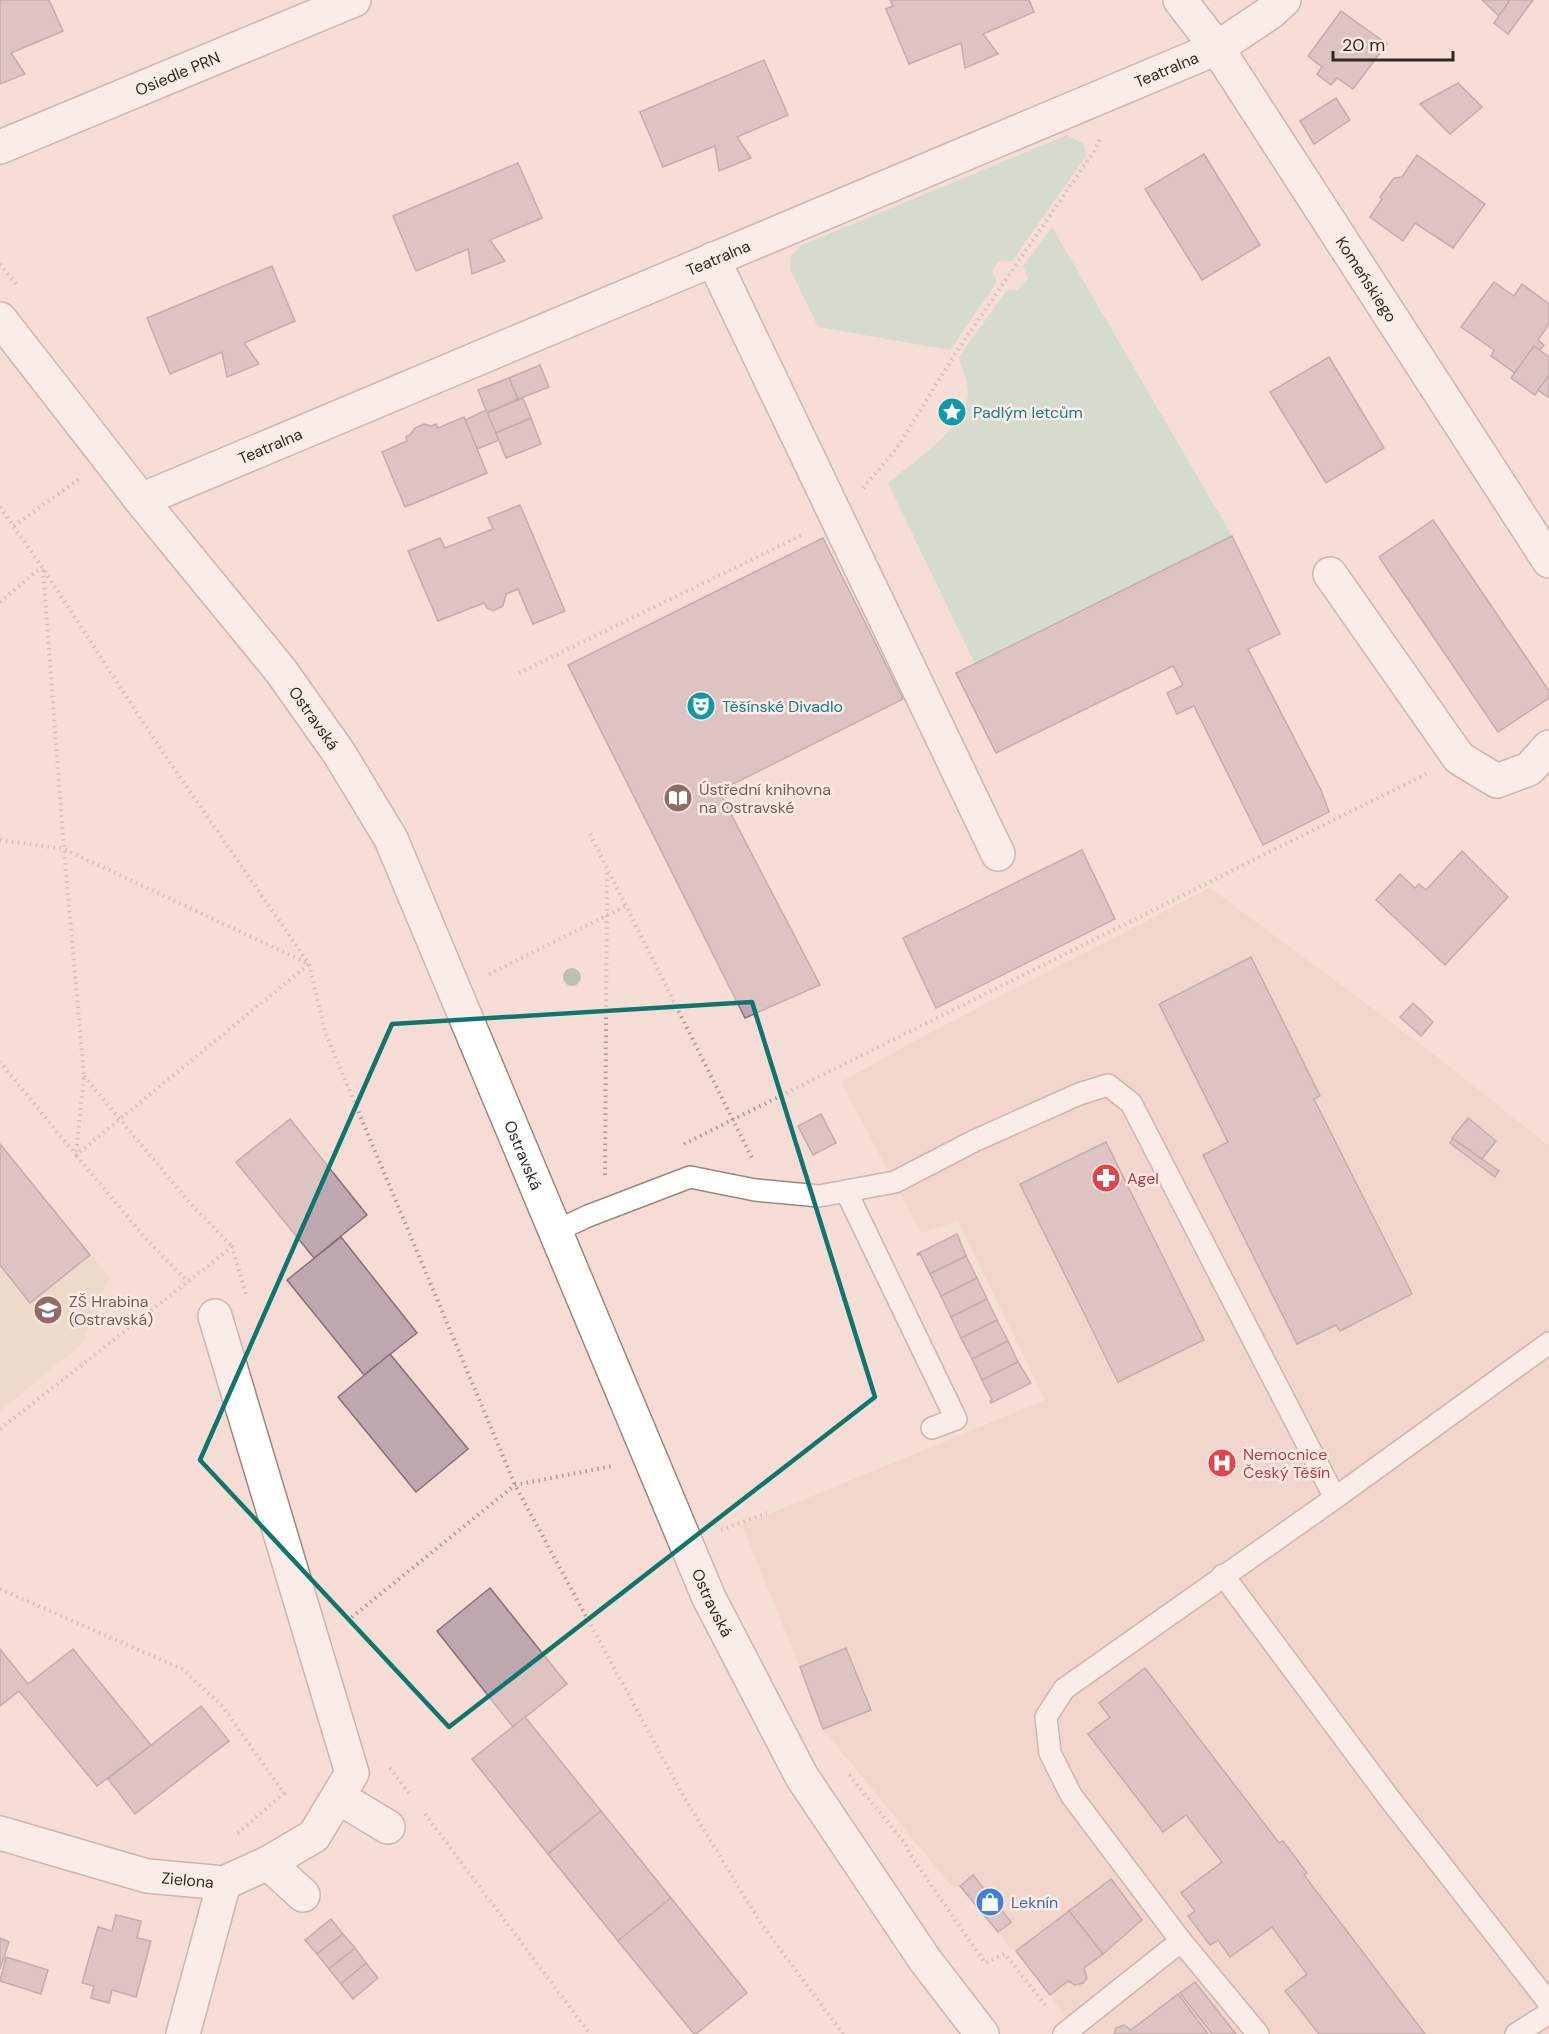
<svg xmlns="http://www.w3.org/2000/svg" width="1549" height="2034" font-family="'DM Sans',sans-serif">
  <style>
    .built { fill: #edcec3 }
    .education { fill: #e4d7c3 }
    .green { fill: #addcc3 }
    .building { fill: #bea7ae; stroke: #877178; stroke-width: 1.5 }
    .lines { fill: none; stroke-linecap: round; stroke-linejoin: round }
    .lane-casing { stroke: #9c877f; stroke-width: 24 }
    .street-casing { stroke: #9c877f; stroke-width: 36 }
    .secondary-casing { stroke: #9c877f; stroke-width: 36 }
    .path { stroke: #ab9993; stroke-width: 4; stroke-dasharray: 1.5 4.5; stroke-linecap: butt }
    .lane { stroke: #fff; stroke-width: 21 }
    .street { stroke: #fff; stroke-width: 33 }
    .secondary { stroke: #fff; stroke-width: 33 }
    .tree { fill: #759b85 }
    .marked { fill: none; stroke: #0f766e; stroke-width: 4.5; stroke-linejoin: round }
    .labels { text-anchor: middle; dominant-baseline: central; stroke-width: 5; stroke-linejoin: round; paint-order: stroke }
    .street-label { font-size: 16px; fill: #312925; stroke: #ffebe5 }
    .culture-label { font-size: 16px; fill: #0d838f; stroke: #ffebe5; text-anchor: start }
    .education-label { font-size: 16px; fill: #785e54; stroke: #ffebe5; text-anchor: start }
    .health-label { font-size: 16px; fill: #be3a42; stroke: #ffebe5; text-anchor: start }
    .shop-label { font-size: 16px; fill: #366cbe; stroke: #ffebe5; text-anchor: start }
  </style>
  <rect width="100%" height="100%" fill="#f5ddd5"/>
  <path class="built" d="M 1210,888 L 1427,1049 L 1549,1146 L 1549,2034 L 1079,2034 L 1016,1951 L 1008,1946 L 998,1932 L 1011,1921 L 973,1875 L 960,1886 L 953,1888 L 823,1729 L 800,1667 L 742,1525 L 1045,1400 L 958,1221 L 921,1233 L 841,1082 L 920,1038 Z"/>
  <path class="education" d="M 0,1144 L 109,1277 L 83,1343 L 0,1411 Z"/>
  <g class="green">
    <path d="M 1067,135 L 1084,144 L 1086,156 L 1012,261 L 998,262 L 992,271 L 997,282 L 950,350 L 818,327 L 790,269 L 791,257 L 800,246 Z"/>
    <path d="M 1052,227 L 1232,536 L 975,664 L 888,483 C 912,463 968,426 968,393 C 968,382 962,368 959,357 L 1007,290 L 1018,290 L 1028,278 L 1023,266 Z"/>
  </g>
  <g class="building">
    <path d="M 0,0 L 49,0 L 63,31 L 11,53 L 25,74 L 0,84 Z"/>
    <path d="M 890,0 L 1029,0 L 1034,12 L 983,34 L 998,54 L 965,68 L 961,43 L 909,64 L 886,9 L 893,6 Z"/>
    <path d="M 1482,0 L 1510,0 L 1499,16 Z"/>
    <path d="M 1510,0 L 1533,0 L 1508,34 L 1494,23 Z"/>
    <path d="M 1341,11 L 1387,44 L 1353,89 L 1337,78 L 1331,85 L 1317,74 L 1322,67 L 1308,56 Z"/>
    <path d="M 764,60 L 788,115 L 737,137 L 751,158 L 719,171 L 715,146 L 663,167 L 640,112 Z"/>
    <path d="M 1458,83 L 1482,107 L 1450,134 L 1420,104 Z"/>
    <path d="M 1336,98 L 1350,120 L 1314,144 L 1300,121 Z"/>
    <path d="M 1204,154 L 1260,245 L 1202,280 L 1145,189 Z"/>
    <path d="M 1417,155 L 1485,204 L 1453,248 L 1415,223 L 1403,241 L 1370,217 L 1382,199 L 1380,197 L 1394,178 L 1402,177 Z"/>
    <path d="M 518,163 L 542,218 L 490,240 L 505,261 L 472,274 L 468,249 L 416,271 L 393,216 Z"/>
    <path d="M 272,266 L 295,321 L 244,343 L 259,364 L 227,377 L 222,352 L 170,374 L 147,318 Z"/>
    <path d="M 1494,282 L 1514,296 L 1522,284 L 1549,304 L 1549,324 L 1538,340 L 1544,345 L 1540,350 L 1534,346 L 1515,373 L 1491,356 L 1494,350 L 1461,327 Z"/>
    <path d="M 1534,346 L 1549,357 L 1549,375 L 1535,395 L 1511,378 Z"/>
    <path d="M 1329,357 L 1384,448 L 1326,483 L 1270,392 Z"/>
    <path d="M 540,365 L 549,387 L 518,399 L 509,378 Z"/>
    <path d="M 1549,375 L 1549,397 L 1548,397 L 1538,390 Z"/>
    <path d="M 509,378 L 518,399 L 487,413 L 478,390 Z"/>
    <path d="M 523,398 L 531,418 L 496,433 L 487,413 Z"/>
    <path d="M 486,410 L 499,440 L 477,449 L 465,420 Z"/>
    <path d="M 464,417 L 487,473 L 405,507 L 382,452 L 407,441 L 406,437 L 411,434 L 415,428 L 424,424 L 431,426 L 436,424 L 438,428 Z"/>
    <path d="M 531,418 L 541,444 L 506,458 L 496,433 Z"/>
    <path d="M 520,505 L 565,611 L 533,624 L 518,589 L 506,594 L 503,606 L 493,611 L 487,608 L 484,603 L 438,621 L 408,551 L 440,538 L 445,548 L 493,529 L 488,518 Z"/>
    <path d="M 1433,520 L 1549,691 L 1549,698 L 1498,732 L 1379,557 Z"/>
    <path d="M 1232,536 L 1280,634 L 1248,649 L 1321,790 L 1329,812 L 1263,845 L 1194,706 L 1177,714 L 1167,693 L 1183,685 L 1173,666 L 996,753 L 956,673 Z"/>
    <path d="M 823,538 L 903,699 L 719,791 L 820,985 L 745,1018 L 568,665 Z"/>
    <path d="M 1082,850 L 1115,919 L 936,1008 L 903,938 Z"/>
    <path d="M 1462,851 L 1508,897 L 1445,965 L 1376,900 L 1400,874 L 1415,888 L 1419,884 L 1426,890 Z"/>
    <path d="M 1251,957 L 1320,1096 L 1314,1099 L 1412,1294 L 1340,1331 L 1336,1325 L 1297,1344 L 1203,1155 L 1228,1142 L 1159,1004 Z"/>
    <path d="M 1413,1003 L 1433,1022 L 1421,1036 L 1400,1017 Z"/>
    <path d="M 821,1114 L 836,1143 L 813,1155 L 798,1126 Z"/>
    <path d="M 1468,1118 L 1496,1141 L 1482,1159 L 1452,1138 Z"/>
    <path d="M 290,1119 L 367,1215 L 314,1258 L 236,1162 Z"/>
    <path d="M 1453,1139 L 1499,1171 L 1495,1177 L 1450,1143 Z"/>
    <path d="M 1106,1142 L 1204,1340 L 1118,1382 L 1020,1184 Z"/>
    <path d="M 0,1144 L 90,1255 L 30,1303 L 0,1265 Z"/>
    <path d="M 957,1234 L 966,1256 L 930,1274 L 920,1254 L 918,1255 L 917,1254 Z"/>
    <path d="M 341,1237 L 417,1333 L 364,1375 L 287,1280 Z"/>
    <path d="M 966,1256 L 977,1278 L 941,1296 L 930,1274 Z"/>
    <path d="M 977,1278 L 987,1299 L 951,1317 L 941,1296 Z"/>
    <path d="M 987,1299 L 997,1320 L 961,1338 L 951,1317 Z"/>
    <path d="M 997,1320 L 1008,1341 L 972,1359 L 961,1338 Z"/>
    <path d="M 1008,1341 L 1018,1362 L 982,1380 L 972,1359 Z"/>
    <path d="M 390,1354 L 468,1449 L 416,1492 L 338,1397 Z"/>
    <path d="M 1018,1362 L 1031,1383 L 991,1403 L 990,1401 L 992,1400 L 982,1380 Z"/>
    <path d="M 490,1588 L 567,1684 L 513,1727 L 437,1631 Z"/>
    <path d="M 846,1648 L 871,1710 L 823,1729 L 800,1667 Z"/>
    <path d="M 0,1649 L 28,1684 L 73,1649 L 151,1745 L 97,1786 L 19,1691 L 0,1706 Z"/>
    <path d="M 1145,1668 L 1279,1843 L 1283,1841 L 1307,1873 L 1304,1875 L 1425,2034 L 1319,2034 L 1285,1991 L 1307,1974 L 1272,1927 L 1230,1957 L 1218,1940 L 1210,1945 L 1188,1916 L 1195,1911 L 1181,1893 L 1222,1862 L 1186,1815 L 1163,1832 L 1088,1734 L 1110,1717 L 1099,1703 Z"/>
    <path d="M 201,1706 L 229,1741 L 135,1814 L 108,1779 Z"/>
    <path d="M 525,1717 L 601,1811 L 548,1854 L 472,1759 Z"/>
    <path d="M 601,1811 L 671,1898 L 618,1941 L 548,1854 Z"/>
    <path d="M 973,1875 L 1011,1922 L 998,1932 L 960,1886 Z"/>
    <path d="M 1111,1879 L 1142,1920 L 1103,1954 L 1069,1911 Z"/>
    <path d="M 671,1898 L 747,1993 L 696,2034 L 694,2034 L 618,1941 Z"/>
    <path d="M 1069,1911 L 1103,1954 L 1084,1968 L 1087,1978 L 1083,1983 L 1075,1985 L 1068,1981 L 1050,1995 L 1016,1951 Z"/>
    <path d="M 116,1915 L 141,1921 L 137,1938 L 151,1941 L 136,1997 L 112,1990 L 109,2003 L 91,1998 L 94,1986 L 82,1983 L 98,1927 L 112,1931 Z"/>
    <path d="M 331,1919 L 343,1934 L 317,1954 L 305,1940 Z"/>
    <path d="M 343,1934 L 355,1948 L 329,1969 L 317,1954 Z"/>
    <path d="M 0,1938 L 9,1942 L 0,1969 Z"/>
    <path d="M 355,1948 L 366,1963 L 341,1984 L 329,1969 Z"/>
    <path d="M 6,1957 L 48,1970 L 41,1994 L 0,1981 Z"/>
    <path d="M 366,1963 L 378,1978 L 353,1999 L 341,1984 Z"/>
    <path d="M 1195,1982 L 1236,2034 L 1212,2034 L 1180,1993 Z"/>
    <path d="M 1178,1994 L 1208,2034 L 1114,2034 L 1116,2028 L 1124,2025 L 1131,2030 Z"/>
  </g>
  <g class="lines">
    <g class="lane-casing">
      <g id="lane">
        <path d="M 846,1191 L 956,1419 L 932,1428"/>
        <path d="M 556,1231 L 588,1216 L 690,1177 L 755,1190 L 819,1196 L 895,1182 L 974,1141 L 1079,1094 L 1108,1085 L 1131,1103 L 1335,1498"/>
        <path d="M 1223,1575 L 1389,1798 L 1549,2003"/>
        <path d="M 1181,1941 L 1071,1795 L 1050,1753 L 1046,1717 L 1064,1689 L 1335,1498 L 1549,1343"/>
        <path d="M 1064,2034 L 1181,1941 L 1258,2034"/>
        <path d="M 1516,2034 L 1549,2013"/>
      </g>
    </g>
    <g class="street-casing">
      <g id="street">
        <path id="s1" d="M 1180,0 L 1217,48 L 1549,561"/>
        <path id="s2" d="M 0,147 L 354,0"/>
        <path d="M 713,259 L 998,854"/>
        <path id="s3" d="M 141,500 L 1217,48 L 1271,12 L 1284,0"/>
        <path d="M 1330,574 L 1459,758 L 1497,781 L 1529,769 L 1549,747"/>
        <path d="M 338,1797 L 388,1827"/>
        <path id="s4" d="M 0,1833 L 147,1876 L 224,1883 L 268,1863 L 314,1836 L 352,1773 L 215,1316"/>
        <path d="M 268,1863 L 303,1895"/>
        <path d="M 183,2034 L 224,1883"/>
      </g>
    </g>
    <g class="secondary-casing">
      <g id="secondary">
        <path id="s5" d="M 0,319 L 141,500 L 281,671 L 339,753 L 391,839 L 709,1598 L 802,1777 L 925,1960 L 982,2034"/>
      </g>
    </g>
    <g class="path">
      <path d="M 0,264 L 17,285"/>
      <path d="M 863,488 L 897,448 L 955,354 L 1094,151 L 1101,137"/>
      <path d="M 0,507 L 42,567 L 162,751 L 309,964 L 325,1032 L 515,1485 L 684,1797 L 760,1922 L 843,2034"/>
      <path d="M 14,526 L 79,479"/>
      <path d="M 43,570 L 64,849 L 84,1076 L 76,1155 L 147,1240 L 188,1282"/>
      <path d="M 0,602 L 42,567"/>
      <path d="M 519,673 L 804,534"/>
      <path d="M 590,834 L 752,1158"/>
      <path d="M 0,840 L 64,849 L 309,964 L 76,1155 L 0,1062"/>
      <path d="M 489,974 L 626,906"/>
      <path d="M 84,1076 L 189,1202 L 232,1247"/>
      <path d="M 684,1144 L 1426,774"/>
      <path d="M 605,1175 L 607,871"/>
      <path d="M 0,1429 L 232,1247 L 246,1294"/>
      <path d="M 721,1530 L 767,1513"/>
      <path d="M 0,1589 L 182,1669 L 222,1706 L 284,1793 L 237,1834"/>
      <path d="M 347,1621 L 515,1485 L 613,1466"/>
      <path d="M 390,1768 L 409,1794"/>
      <path d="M 849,1775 L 905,1843 L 909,1853 L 985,1963 L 1005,1954 L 1047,2007"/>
      <path d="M 425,1814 L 590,2034"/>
    </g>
    <use href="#lane" class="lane"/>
    <use href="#street" class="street"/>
    <use href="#secondary" class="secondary"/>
  </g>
  <circle class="tree" cx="572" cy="977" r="9"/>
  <path d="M0 0H1549V2034H0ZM 752,1002 L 875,1397 L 449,1727 L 200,1460 L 392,1024 Z" fill="#f5ddd5" fill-opacity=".55" fill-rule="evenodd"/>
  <path class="marked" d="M 752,1002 L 875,1397 L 449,1727 L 200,1460 L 392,1024 Z"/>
  <defs>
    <g id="sight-disc" transform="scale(1.5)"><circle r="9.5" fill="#0f9aa8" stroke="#ffebe5"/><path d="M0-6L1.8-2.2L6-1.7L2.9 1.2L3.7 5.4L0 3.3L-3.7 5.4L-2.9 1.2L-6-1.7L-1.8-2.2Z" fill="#fff"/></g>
    <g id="theatre-disc" transform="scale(1.5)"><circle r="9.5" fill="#0f9aa8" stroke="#ffebe5"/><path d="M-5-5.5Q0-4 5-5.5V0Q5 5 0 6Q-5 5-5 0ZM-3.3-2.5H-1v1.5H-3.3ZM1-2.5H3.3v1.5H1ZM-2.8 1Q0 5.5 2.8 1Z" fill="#fff"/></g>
    <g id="library-disc" transform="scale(1.5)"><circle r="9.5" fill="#8d6e63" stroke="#ffebe5"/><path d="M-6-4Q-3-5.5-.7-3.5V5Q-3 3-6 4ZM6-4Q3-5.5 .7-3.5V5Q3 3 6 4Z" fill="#fff"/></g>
    <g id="pharmacy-disc" transform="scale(1.5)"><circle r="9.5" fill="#e0444e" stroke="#ffebe5"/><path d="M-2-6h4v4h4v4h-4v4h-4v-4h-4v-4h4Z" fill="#fff"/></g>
    <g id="school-disc" transform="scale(1.5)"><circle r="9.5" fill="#8d6e63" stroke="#ffebe5"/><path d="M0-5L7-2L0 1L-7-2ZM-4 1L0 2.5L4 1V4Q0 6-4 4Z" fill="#fff"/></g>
    <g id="hospital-disc" transform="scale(1.5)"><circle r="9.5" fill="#e0444e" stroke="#ffebe5"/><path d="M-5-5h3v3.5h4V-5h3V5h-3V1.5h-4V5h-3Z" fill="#fff"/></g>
    <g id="shop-disc" transform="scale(1.5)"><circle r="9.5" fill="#3f7fe0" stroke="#ffebe5"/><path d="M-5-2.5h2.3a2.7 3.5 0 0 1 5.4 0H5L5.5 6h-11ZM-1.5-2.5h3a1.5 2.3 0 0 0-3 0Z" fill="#fff"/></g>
  </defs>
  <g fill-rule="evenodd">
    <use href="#sight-disc" x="952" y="412"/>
    <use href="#theatre-disc" x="701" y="706"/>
    <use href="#library-disc" x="678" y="798"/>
    <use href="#pharmacy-disc" x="1106" y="1178"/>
    <use href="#school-disc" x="48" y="1310"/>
    <use href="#hospital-disc" x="1222" y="1463"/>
    <use href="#shop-disc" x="990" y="1902"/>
  </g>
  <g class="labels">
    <g class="street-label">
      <text stroke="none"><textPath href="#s3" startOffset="1112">Teatralna</textPath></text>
      <text stroke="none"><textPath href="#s2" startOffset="192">Osiedle PRN</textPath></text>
      <text stroke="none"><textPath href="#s3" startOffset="626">Teatralna</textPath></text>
      <text stroke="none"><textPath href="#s1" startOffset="336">Komeńskiego</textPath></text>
      <text stroke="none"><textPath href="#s3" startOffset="140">Teatralna</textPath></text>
      <text stroke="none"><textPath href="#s5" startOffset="508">Ostravská</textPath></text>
      <text stroke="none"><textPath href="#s5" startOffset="994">Ostravská</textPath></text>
      <text stroke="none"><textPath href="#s5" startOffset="1480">Ostravská</textPath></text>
      <text stroke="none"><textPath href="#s4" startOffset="194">Zielona</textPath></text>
    </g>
    <g class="culture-label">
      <text x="973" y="412">Padlým letcům</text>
      <text x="722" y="706">Těšínské Divadlo</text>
    </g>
    <g class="education-label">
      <text x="699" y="789">Ústřední knihovna<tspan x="699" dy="18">na Ostravské</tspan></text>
      <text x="69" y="1301">ZŠ Hrabina<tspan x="69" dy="18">(Ostravská)</tspan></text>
    </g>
    <g class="health-label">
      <text x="1127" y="1178">Agel</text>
      <text x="1243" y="1454">Nemocnice<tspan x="1243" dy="18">Český Těšín</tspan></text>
    </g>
    <g class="shop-label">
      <text x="1011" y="1902">Leknín</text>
    </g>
  </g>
  <path d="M1333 51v9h120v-9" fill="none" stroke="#312925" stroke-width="3"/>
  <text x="1342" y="51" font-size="18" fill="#312925" stroke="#ffebe5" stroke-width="4.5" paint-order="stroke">20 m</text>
</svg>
